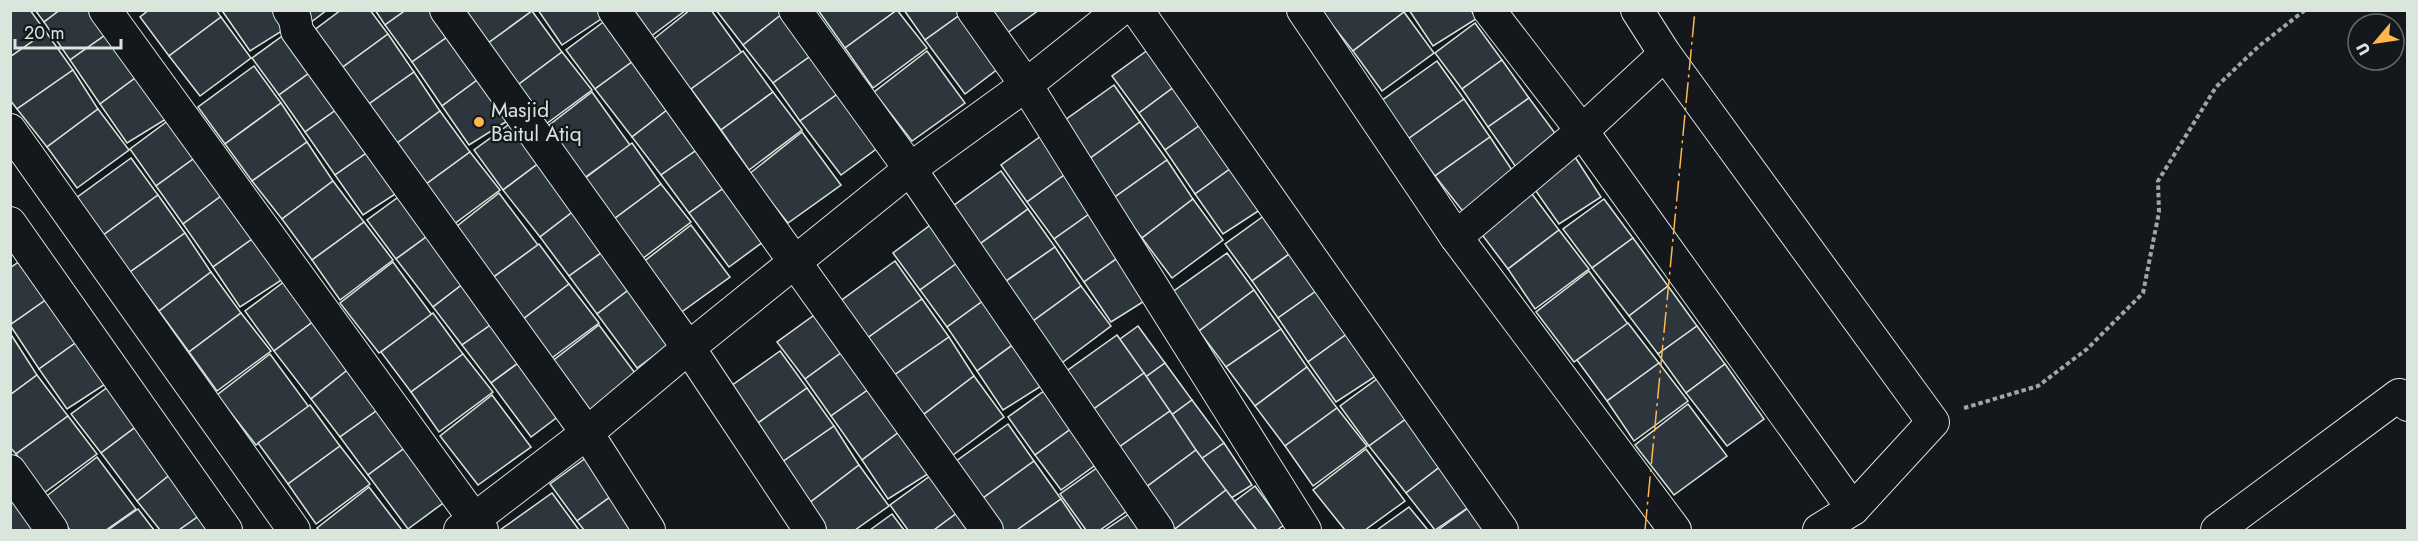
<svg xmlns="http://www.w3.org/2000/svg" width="2418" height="541" font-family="Jost,sans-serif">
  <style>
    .building { fill: #2c363c; stroke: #d8e6dc; stroke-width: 1.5 }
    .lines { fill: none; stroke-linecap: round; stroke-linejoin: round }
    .street-casing { stroke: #d8e6dc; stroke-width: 34 }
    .path { stroke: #9da8a2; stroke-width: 4; stroke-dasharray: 4.5 3; stroke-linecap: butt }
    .street { stroke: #14181c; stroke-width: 32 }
    .power { stroke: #ffb74d; stroke-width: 1.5; stroke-dasharray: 21 4.5 3 4.5; stroke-linecap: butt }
    .poi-dot { fill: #ffb74d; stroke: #14181c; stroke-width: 2 }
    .labels { text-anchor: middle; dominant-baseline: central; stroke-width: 4.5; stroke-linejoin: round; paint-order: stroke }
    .poi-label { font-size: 21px; fill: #d8e6dc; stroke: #14181c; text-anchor: start }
  </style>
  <rect width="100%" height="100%" fill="#14181c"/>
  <g class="building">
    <path d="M 10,10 L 30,10 L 46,32 L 10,57 Z"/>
    <path d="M 35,10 L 60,10 L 44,22 Z"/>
    <path d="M 60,10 L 96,10 L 111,31 L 70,60 L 44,22 Z"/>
    <path d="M 149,10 L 216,10 L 221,17 L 169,56 L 140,17 Z"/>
    <path d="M 225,10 L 284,10 L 293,24 L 250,51 L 223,12 Z"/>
    <path d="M 294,10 L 327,10 L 306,26 Z"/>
    <path d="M 341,10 L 370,10 L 388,34 L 332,75 L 305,37 Z"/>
    <path d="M 375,10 L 406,10 L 385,25 Z"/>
    <path d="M 406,10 L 436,10 L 453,33 L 412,62 L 385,25 Z"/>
    <path d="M 451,10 L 532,11 L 480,49 Z"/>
    <path d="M 538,10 L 600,10 L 604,17 L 562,45 Z"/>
    <path d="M 631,10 L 686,10 L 650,37 Z"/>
    <path d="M 690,10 L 711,10 L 742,53 L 689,91 L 650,42 Z"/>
    <path d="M 716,10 L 780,10 L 782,14 L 743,45 Z"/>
    <path d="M 818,10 L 897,10 L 845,48 Z"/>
    <path d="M 897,10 L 927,48 L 873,88 L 845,48 Z"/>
    <path d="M 904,10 L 963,10 L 964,12 L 925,40 Z"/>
    <path d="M 983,10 L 1039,10 L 1003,36 Z"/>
    <path d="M 1325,10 L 1403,10 L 1404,12 L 1353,51 L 1322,12 Z"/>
    <path d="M 1409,10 L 1471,10 L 1476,19 L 1433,46 Z"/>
    <path d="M 532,11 L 562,52 L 511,90 L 480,49 Z"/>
    <path d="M 964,12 L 1003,65 L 965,94 L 925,40 Z"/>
    <path d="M 1404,12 L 1434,53 L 1382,91 L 1353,51 Z"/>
    <path d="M 782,14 L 812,55 L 773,83 L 743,45 Z"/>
    <path d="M 221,17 L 251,58 L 200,96 L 169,56 Z"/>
    <path d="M 606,20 L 636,59 L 595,89 L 566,50 Z"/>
    <path d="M 1475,23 L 1502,60 L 1462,89 L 1435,53 Z"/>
    <path d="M 292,29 L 319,66 L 279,95 L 252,58 Z"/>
    <path d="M 111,31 L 142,73 L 100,104 L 70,60 Z"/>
    <path d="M 46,32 L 73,70 L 17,109 L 10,100 L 10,57 Z"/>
    <path d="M 453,33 L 484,75 L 442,106 L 412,62 Z"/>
    <path d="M 388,34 L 414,72 L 359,111 L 332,75 Z"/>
    <path d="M 1152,47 L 1178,84 L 1139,113 L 1112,76 Z"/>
    <path d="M 743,51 L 773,92 L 721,130 L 691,89 Z"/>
    <path d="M 927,51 L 965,103 L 912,141 L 874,92 Z"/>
    <path d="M 562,52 L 592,90 L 538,130 L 511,90 Z"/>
    <path d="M 812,55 L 839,93 L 800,121 L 773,83 Z"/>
    <path d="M 636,59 L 671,107 L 632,137 L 595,89 Z"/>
    <path d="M 1502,60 L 1529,98 L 1488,127 L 1462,89 Z"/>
    <path d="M 1437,61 L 1464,99 L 1408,139 L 1381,101 Z"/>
    <path d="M 254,66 L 281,103 L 225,144 L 198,107 Z"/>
    <path d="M 319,66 L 346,103 L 305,132 L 279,95 Z"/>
    <path d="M 73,70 L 98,109 L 47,147 L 17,109 Z"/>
    <path d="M 414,72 L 440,111 L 388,150 L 359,111 Z"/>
    <path d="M 142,73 L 171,116 L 127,143 L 100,104 Z"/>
    <path d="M 484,75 L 512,118 L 469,145 L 442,106 Z"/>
    <path d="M 1178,84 L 1206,121 L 1165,150 L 1139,113 Z"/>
    <path d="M 1114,85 L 1140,122 L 1085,162 L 1058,125 Z"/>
    <path d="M 592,92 L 630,145 L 577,183 L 539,133 Z"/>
    <path d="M 773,92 L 802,130 L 749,170 L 721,130 Z"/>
    <path d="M 839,93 L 879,147 L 841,175 L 800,121 Z"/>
    <path d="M 1529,98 L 1560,140 L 1518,170 L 1488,127 Z"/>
    <path d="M 1464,99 L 1490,137 L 1435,176 L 1408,139 Z"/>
    <path d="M 281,103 L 307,142 L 252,181 L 225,144 Z"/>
    <path d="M 346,103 L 378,145 L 335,175 L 305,132 Z"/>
    <path d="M 671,107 L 701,147 L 661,175 L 632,137 Z"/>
    <path d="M 98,109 L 129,150 L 77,188 L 47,147 Z"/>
    <path d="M 440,111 L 470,152 L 418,190 L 388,150 Z"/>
    <path d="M 169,120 L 196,157 L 156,186 L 130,149 Z"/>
    <path d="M 515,120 L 543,160 L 503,190 L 474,150 Z"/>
    <path d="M 1206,121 L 1237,164 L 1195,194 L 1165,150 Z"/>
    <path d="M 1140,122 L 1167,160 L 1112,199 L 1085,162 Z"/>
    <path d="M 802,132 L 841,185 L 788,223 L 749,174 Z"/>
    <path d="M 1041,136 L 1067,173 L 1027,202 L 1001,165 Z"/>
    <path d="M 1490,137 L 1516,176 L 1465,214 L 1435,176 Z"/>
    <path d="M 307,142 L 333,181 L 282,219 L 252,181 Z"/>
    <path d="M 632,143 L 661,184 L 610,222 L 580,182 Z"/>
    <path d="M 378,145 L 406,187 L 363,215 L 335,175 Z"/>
    <path d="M 701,147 L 728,185 L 689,213 L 661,175 Z"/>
    <path d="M 470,152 L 500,190 L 446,230 L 418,190 Z"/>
    <path d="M 1573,154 L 1601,197 L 1559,224 L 1531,184 Z"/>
    <path d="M 196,157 L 224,194 L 183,224 L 156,186 Z"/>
    <path d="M 131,158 L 158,195 L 102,236 L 76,198 Z"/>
    <path d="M 543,160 L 579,207 L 540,237 L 503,190 Z"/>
    <path d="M 1167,160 L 1193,199 L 1142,238 L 1112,199 Z"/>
    <path d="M 1237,164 L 1266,206 L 1223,234 L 1195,194 Z"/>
    <path d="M 1001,171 L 1028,209 L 973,249 L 946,211 Z"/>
    <path d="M 1067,173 L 1095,210 L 1054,239 L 1027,202 Z"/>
    <path d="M 333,181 L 364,222 L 312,260 L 282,219 Z"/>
    <path d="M 661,184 L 691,222 L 638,262 L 610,222 Z"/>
    <path d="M 728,185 L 767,239 L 729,267 L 689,213 Z"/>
    <path d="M 408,190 L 437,229 L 396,259 L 367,220 Z"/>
    <path d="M 1529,190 L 1559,230 L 1508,269 L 1477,228 Z"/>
    <path d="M 499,193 L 538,245 L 485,283 L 447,234 Z"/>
    <path d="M 224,194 L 255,237 L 213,267 L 183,224 Z"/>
    <path d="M 158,195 L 185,233 L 130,272 L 102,236 Z"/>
    <path d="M 1193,199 L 1223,240 L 1172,278 L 1142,238 Z"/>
    <path d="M 1604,199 L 1633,238 L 1592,268 L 1563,229 Z"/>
    <path d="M 579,207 L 608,248 L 569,276 L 540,237 Z"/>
    <path d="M 1028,209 L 1055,247 L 999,286 L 973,249 Z"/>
    <path d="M 1095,210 L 1126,252 L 1084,282 L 1054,239 Z"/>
    <path d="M 1265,215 L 1292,252 L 1252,281 L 1225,244 Z"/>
    <path d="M 364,222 L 393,260 L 340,300 L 312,260 Z"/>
    <path d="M 933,223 L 960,261 L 920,290 L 893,253 Z"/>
    <path d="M 691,225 L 730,277 L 676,316 L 638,266 Z"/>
    <path d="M 437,229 L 472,277 L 433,307 L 396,259 Z"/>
    <path d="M 1559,230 L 1589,269 L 1535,309 L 1508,269 Z"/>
    <path d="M 185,233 L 211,272 L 159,311 L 130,272 Z"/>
    <path d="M 255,237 L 283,279 L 240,307 L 213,267 Z"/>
    <path d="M 1633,238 L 1668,286 L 1629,316 L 1592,268 Z"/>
    <path d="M 539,244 L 569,284 L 518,323 L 487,282 Z"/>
    <path d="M 1055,247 L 1081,286 L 1029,324 L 999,286 Z"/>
    <path d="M 608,248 L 635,285 L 597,314 L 569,276 Z"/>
    <path d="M 1126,252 L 1154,295 L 1111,322 L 1084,282 Z"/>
    <path d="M 1292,252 L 1319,289 L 1278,318 L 1252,281 Z"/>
    <path d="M 1227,253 L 1254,290 L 1199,331 L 1171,293 Z"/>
    <path d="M 23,259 L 50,297 L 10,325 L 10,268 Z"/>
    <path d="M 895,261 L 922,299 L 866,339 L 839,302 Z"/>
    <path d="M 960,261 L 987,298 L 947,327 L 920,290 Z"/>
    <path d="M 393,262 L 432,315 L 379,353 L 340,303 Z"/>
    <path d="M 1589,271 L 1628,324 L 1574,362 L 1536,312 Z"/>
    <path d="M 211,272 L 241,313 L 189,352 L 159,311 Z"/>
    <path d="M 472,277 L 502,317 L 462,345 L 433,307 Z"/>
    <path d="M 285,281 L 314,321 L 274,351 L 245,311 Z"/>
    <path d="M 569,284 L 599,323 L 545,363 L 518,323 Z"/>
    <path d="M 635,285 L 675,340 L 637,368 L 597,314 Z"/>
    <path d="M 1081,286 L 1111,326 L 1059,365 L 1029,324 Z"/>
    <path d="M 1668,286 L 1697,326 L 1658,354 L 1629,316 Z"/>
    <path d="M 1319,289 L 1351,331 L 1308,362 L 1278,318 Z"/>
    <path d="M 1254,290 L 1281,329 L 1226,367 L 1199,331 Z"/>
    <path d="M 50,297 L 81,339 L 39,369 L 10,325 Z"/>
    <path d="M 987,298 L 1018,341 L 977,371 L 947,327 Z"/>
    <path d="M 922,299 L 949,337 L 893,376 L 866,339 Z"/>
    <path d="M 241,313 L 271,351 L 217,391 L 189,352 Z"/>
    <path d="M 433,313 L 463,354 L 411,392 L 381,352 Z"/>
    <path d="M 817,313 L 845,350 L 805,379 L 777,342 Z"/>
    <path d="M 502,317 L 529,355 L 491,383 L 462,345 Z"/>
    <path d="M 314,321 L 350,368 L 311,399 L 274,351 Z"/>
    <path d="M 1628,323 L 1659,363 L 1607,401 L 1577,360 Z"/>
    <path d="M 599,325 L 638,377 L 584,416 L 546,366 Z"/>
    <path d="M 1138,326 L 1165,363 L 1125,392 L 1098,355 Z"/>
    <path d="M 1697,326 L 1725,364 L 1686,393 L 1658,354 Z"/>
    <path d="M 1281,329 L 1307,367 L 1255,406 L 1226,367 Z"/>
    <path d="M 1351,331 L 1379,374 L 1336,402 L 1308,362 Z"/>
    <path d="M 1117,335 L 1144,373 L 1088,413 L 1061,375 Z"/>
    <path d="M 12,336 L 37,375 L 10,395 L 10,337 Z"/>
    <path d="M 949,337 L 974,376 L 923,415 L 893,376 Z"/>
    <path d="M 81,339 L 110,381 L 67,409 L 39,369 Z"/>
    <path d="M 1018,341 L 1046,383 L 1003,410 L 977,371 Z"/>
    <path d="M 845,350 L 872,387 L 831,416 L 805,379 Z"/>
    <path d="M 780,351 L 807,388 L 751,428 L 724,391 Z"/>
    <path d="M 270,354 L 309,407 L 256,445 L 217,395 Z"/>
    <path d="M 463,354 L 493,392 L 439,432 L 411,392 Z"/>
    <path d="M 529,355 L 568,409 L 531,437 L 491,383 Z"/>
    <path d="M 1165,363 L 1192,400 L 1151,430 L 1125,392 Z"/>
    <path d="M 1659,363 L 1688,401 L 1634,441 L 1607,401 Z"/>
    <path d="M 1725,364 L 1764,419 L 1727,446 L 1686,393 Z"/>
    <path d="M 1307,367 L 1337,408 L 1285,446 L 1255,406 Z"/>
    <path d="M 350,368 L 379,409 L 340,437 L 311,399 Z"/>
    <path d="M 1144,373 L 1170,411 L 1115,450 L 1088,413 Z"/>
    <path d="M 37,375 L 68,416 L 16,454 L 10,447 L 10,395 Z"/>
    <path d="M 974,376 L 1004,417 L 953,455 L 923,415 Z"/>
    <path d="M 1381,376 L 1410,416 L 1369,446 L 1340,406 Z"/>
    <path d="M 112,384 L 141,423 L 101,453 L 71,414 Z"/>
    <path d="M 872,387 L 903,429 L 862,460 L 831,416 Z"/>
    <path d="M 807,388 L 834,426 L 778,465 L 751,428 Z"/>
    <path d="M 1048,388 L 1075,426 L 1035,455 L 1008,417 Z"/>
    <path d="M 492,395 L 531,447 L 478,485 L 440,436 Z"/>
    <path d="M 1192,400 L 1224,443 L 1181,473 L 1151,430 Z"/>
    <path d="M 1688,404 L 1727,456 L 1674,495 L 1635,445 Z"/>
    <path d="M 310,405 L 340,446 L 288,484 L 258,443 Z"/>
    <path d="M 1337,408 L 1367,446 L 1313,486 L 1285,446 Z"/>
    <path d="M 379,409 L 406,447 L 368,475 L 340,437 Z"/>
    <path d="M 1170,411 L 1196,450 L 1145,488 L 1115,450 Z"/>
    <path d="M 68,416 L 97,454 L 44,493 L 16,454 Z"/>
    <path d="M 1410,416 L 1445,463 L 1406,493 L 1369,446 Z"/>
    <path d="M 141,423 L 176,470 L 137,501 L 101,453 Z"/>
    <path d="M 1008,424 L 1034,461 L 979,501 L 952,464 Z"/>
    <path d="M 834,426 L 859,465 L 808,504 L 778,465 Z"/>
    <path d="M 1075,426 L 1101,461 L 1061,490 L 1035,455 Z"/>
    <path d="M 903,429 L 931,472 L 888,499 L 862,460 Z"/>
    <path d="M 1224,443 L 1252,485 L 1209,512 L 1181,473 Z"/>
    <path d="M 340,446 L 370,484 L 316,524 L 288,484 Z"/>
    <path d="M 406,447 L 446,501 L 408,529 L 368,475 Z"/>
    <path d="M 1366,449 L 1405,501 L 1365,530 L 1345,530 L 1313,490 Z"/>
    <path d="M 1196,450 L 1226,490 L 1175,529 L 1145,488 Z"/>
    <path d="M 590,455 L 617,492 L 577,521 L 550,484 Z"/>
    <path d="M 97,457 L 136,509 L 106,530 L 70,530 L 44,498 Z"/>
    <path d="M 1034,461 L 1061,499 L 1017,530 L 1000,530 L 979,501 Z"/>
    <path d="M 1445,463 L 1475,503 L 1435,530 L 1406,493 Z"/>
    <path d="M 859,465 L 889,506 L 855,530 L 827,530 L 808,504 Z"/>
    <path d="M 1101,465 L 1133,507 L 1100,530 L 1086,530 L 1060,494 Z"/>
    <path d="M 176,470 L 206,511 L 179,530 L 160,530 L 137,501 Z"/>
    <path d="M 930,476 L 957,513 L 934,530 L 908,530 L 890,505 Z"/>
    <path d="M 10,484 L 39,523 L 30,530 L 10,530 Z"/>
    <path d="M 1255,486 L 1284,525 L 1277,530 L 1225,530 L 1215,516 Z"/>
    <path d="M 369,487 L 402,530 L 319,530 L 317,528 Z"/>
    <path d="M 1226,490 L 1256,529 L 1254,530 L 1176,530 L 1175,529 Z"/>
    <path d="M 617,492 L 643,530 L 584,530 L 577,521 Z"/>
    <path d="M 552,493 L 579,530 L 500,530 Z"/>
    <path d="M 1061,499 L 1082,530 L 1017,530 Z"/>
    <path d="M 1475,503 L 1494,530 L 1438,530 Z"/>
    <path d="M 1409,507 L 1428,530 L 1377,530 Z"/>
    <path d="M 138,509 L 154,530 L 108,530 Z"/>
    <path d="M 1135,510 L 1150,530 L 1105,530 Z"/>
    <path d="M 206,511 L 220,530 L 179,530 Z"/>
    <path d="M 957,513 L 970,530 L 934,530 Z"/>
    <path d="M 892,514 L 904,530 L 870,530 Z"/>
  </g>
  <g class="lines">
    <g class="street-casing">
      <g id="street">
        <path d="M 105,10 L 482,530"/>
        <path d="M 289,10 L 295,19 L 297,31 L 587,433 L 649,530"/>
        <path d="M 446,10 L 699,363 L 810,530"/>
        <path d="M 614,10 L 987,530"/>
        <path d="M 795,10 L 910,169 L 1158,530"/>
        <path d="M 973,10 L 1026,85 L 1305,530"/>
        <path d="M 1137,10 L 1502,530"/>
        <path d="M 1303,10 L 1456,237 L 1675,530"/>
        <path d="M 1489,10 L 1582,131 L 1853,509"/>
        <path d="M 1637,10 L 1665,54 L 1933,422 L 1853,509 L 1819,530"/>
        <path d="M 10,130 L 294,530"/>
        <path d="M 10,223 L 226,530"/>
        <path d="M 1456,237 L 1582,131 L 1665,54"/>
        <path d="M 10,471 L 52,530"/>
        <path d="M 460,530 L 587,433 L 687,349 L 910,169 L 1026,85 L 1120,10"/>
        <path d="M 2217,530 L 2399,395 L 2408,405"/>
      </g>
    </g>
    <path class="path" d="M 1964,408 L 2038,386 L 2087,349 L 2143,293 L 2159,212 L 2158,181 L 2216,87 L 2259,46 L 2305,10"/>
    <use href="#street" class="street"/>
    <path class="power" d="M 1645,530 L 1695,10"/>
  </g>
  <circle class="poi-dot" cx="479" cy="122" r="6"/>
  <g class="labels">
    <g class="poi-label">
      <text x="491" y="110">Masjid<tspan x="491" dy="24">Baitul Atiq</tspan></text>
    </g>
  </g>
  <rect width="2418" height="541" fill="none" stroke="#d8e6dc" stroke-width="24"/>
  <g transform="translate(2376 42) rotate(241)"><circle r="28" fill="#14181c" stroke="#626a69" stroke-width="1.5"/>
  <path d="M0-4.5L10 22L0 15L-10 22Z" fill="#ffb74d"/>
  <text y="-9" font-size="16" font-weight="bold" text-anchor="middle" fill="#d8e6dc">U</text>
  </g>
  <path d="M15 39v9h106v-9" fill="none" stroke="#d8e6dc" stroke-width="3"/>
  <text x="24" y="39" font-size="18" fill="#d8e6dc" stroke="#14181c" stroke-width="4.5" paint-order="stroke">20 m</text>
</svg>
